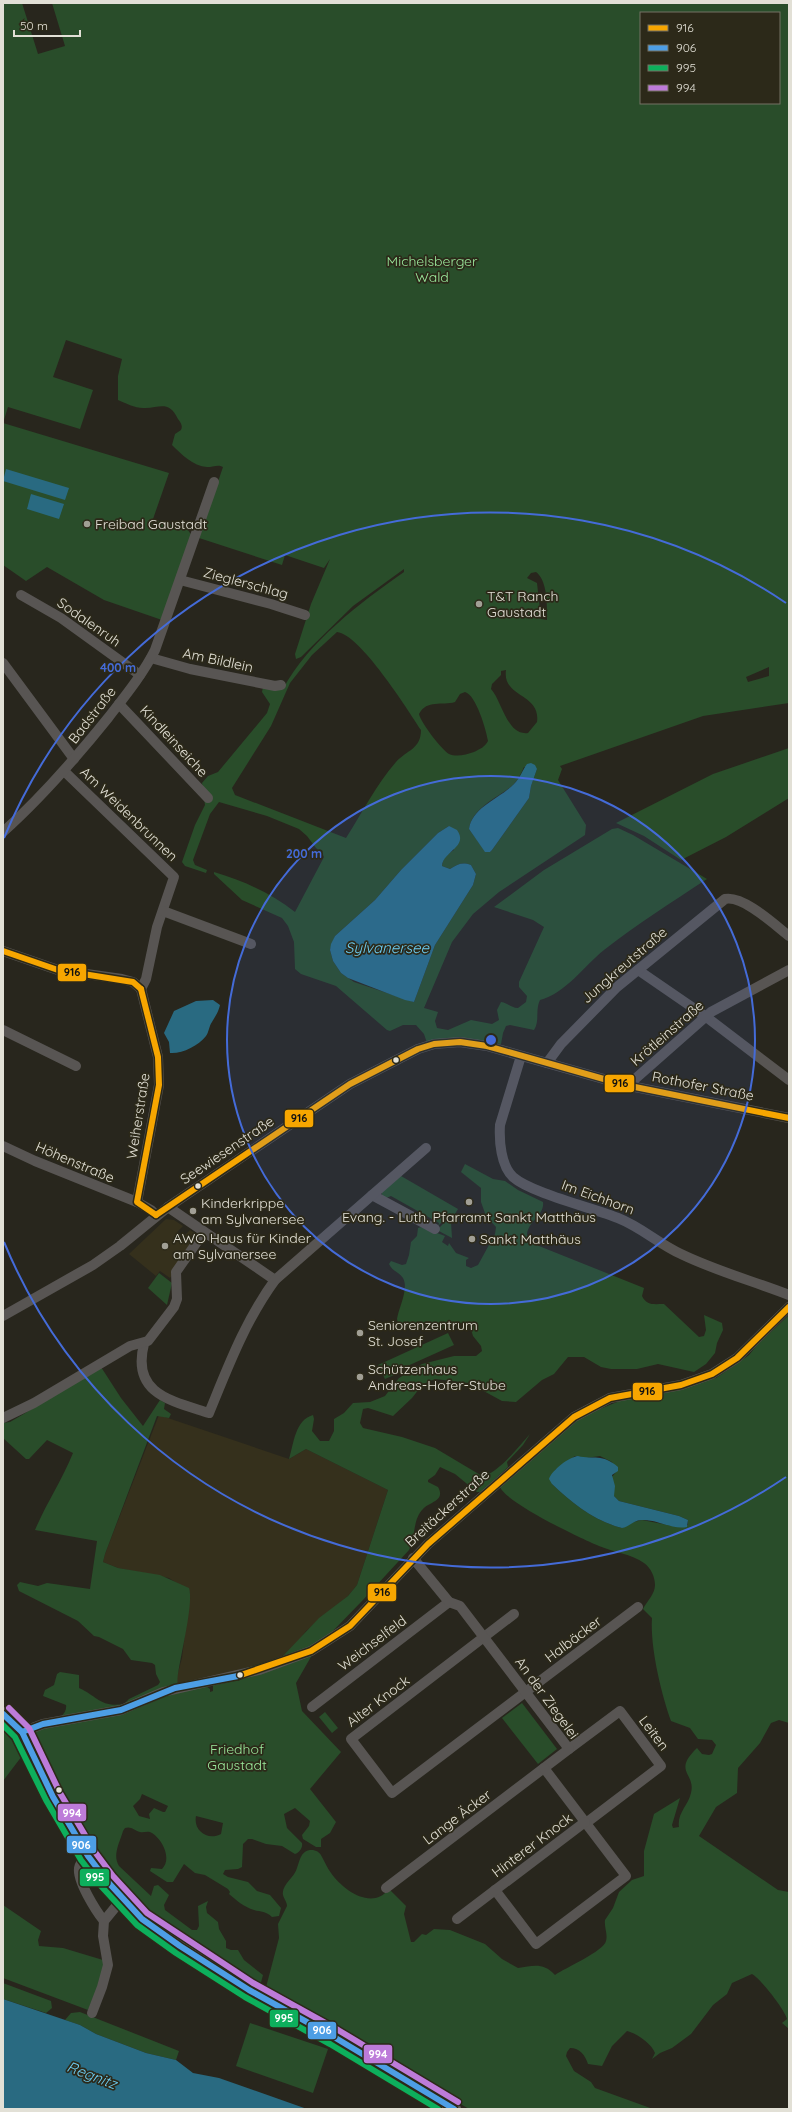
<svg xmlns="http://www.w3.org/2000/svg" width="792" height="2112" font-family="Quicksand,sans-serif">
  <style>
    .built { fill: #35301c }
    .green { fill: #294d2a; fill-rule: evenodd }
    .water { fill: #296a81 }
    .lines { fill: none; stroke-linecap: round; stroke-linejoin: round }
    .street { stroke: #585553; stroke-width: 10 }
    .secondary { stroke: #625e5c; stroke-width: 14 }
    .bus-1-casing { stroke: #2c2919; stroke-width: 9 }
    .bus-2-casing { stroke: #2c2919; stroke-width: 9 }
    .bus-3-casing { stroke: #2c2919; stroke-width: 9 }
    .bus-4-casing { stroke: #2c2919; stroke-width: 9 }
    .bus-1 { stroke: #f7a600; stroke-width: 6 }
    .bus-2 { stroke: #4d9ee5; stroke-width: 6 }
    .bus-3 { stroke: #0daf5c; stroke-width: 6 }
    .bus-4 { stroke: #bd7bd9; stroke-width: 6 }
    .ring { fill: none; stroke: #446bd8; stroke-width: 2 }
    .poi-dot { fill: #a19f95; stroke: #2c2919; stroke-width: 1.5 }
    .bus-dot { fill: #e2e0d6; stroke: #2c2919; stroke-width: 1.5 }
    .labels { text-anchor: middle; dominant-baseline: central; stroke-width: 3.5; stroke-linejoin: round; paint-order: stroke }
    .park-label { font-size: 14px; fill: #9bea9d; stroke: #2c2919 }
    .poi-label { font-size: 14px; fill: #e2e0d6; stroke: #2c2919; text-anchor: start }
    .street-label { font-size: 14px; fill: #e2e0d6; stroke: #2c2919 }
    .water-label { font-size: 15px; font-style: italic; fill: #6ecef3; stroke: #2c2919 }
    .centre { fill: #446bd8; stroke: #2c2919; stroke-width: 2 }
    .ring-label { font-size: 12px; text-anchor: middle; font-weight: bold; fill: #446bd8; stroke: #2c2919; stroke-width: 3.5; stroke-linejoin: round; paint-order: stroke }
    .line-badge { stroke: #2c2919; stroke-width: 1.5 }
    .badge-label { font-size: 11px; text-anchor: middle; font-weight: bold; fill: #fff }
    .pale-badge-label { font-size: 11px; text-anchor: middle; font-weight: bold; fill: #111 }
  </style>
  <rect width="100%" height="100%" fill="#28261d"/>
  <g class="built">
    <path d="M 166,1219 L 174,1220 L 183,1226 L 177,1232 L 183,1237 L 190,1230 L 199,1236 L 170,1278 L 160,1271 L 156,1276 L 129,1254 Z"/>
    <path d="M 159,1415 L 289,1459 L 306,1449 L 388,1490 L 357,1585 L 348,1596 L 306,1631 L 295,1646 L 282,1657 L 223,1675 L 178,1684 L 176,1680 L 182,1658 L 190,1592 L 169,1578 L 118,1568 L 103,1562 L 105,1554 Z"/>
  </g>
  <g class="green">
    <path d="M 3,3 L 22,3 L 38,54 L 65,46 L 52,3 L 789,3 L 789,703 L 703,716 L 560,766 L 562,769 L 558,780 L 586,825 L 585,835 L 499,892 L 473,914 L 452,942 L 424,1008 L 438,1012 L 435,1021 L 437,1028 L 448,1030 L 471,1020 L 492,1024 L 499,1020 L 497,1010 L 501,1002 C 508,1003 511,1008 518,1008 L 526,1002 L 527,996 L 519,987 L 519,982 L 544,927 L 533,920 L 494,907 L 544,870 L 612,829 L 618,828 L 633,835 L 707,879 C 672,902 637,924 604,950 C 584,966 566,993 540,1000 C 535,1010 540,1021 534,1030 L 510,1025 L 506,1026 L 503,1033 L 501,1044 L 465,1040 L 427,1043 L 424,1034 L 416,1025 L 403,1025 L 390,1031 L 387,1030 L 336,986 L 301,974 L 295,969 L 294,942 L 288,926 L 282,918 L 242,900 L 214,874 L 214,872 C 244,881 271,893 295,912 L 324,857 L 322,853 L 316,848 L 307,836 L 299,829 L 267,816 L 219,802 L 210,814 L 193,860 L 195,865 L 207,870 L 206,873 L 185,866 L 182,862 L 195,825 L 205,805 L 202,783 L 208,776 L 218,772 L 267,713 L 270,704 L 262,692 L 263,687 L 283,689 C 308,642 361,602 404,572 L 404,569 L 353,606 L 301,657 L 296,659 L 295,654 L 311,604 L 330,559 L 324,568 L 285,555 L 282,565 L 199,538 L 223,467 C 218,464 213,467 207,467 C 193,466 181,454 172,445 L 175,434 L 181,430 C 183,426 181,423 178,419 C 168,399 159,409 143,408 C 135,408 125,403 118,400 L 118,376 L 122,359 L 66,340 L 53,377 L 93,390 L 80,429 L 8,407 L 3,423 L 169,473 L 153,519 L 188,530 L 192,536 L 162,620 L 104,600 L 47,567 L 26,581 L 3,565 ZM 641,13 L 779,13 L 779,103 L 641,103 ZM 536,572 C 548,581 547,607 547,620 L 541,619 L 537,583 L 527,578 L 531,573 ZM 337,632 C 360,634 407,709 421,730 C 421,749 407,750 396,762 C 376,785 362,813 346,838 L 235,795 L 232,788 L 271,726 L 290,683 L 312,655 ZM 769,667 L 769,676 L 748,682 L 746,677 ZM 506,670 C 502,698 541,693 537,722 L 528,733 C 507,736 502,701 491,689 L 492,684 L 501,675 L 501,671 ZM 465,692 C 476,695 486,729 488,741 C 485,747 480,749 474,752 C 466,755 456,757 449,754 C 442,750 421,723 419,714 C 427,699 442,706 455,702 L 460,694 ZM 524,767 L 537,769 L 531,786 L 529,798 L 492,850 L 490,852 L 485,851 L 469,829 C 472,808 497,798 512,786 C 518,780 521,774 524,767 ZM 449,826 L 454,850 C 447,854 443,857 442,866 L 450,869 C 458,864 462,862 471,865 L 476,874 L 473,885 L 435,945 L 414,1002 L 354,982 L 341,973 L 333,961 L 330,950 L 335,936 L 375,900 L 401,870 L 438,833 Z"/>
    <path d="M 789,748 L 789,798 L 726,837 L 681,860 L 644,836 L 616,823 L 713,774 Z"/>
    <path d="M 465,1164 L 493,1179 L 505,1181 L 518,1190 L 543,1202 C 545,1215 528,1221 527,1235 L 534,1244 L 644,1288 L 642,1296 C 647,1306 654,1304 664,1304 L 699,1337 L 704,1336 L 706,1330 L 704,1315 L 722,1323 L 723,1330 L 717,1343 L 715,1353 L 706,1364 L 694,1372 L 658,1364 L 637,1369 L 611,1369 L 601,1367 L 584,1357 L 568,1357 L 554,1374 L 542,1380 L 516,1402 L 502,1401 L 469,1383 L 435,1379 L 423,1384 L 412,1398 L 393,1416 L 368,1408 L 363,1409 L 360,1423 L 363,1428 L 402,1437 L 435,1448 L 482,1476 C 497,1475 520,1445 530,1434 L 523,1445 L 507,1462 L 508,1467 L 481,1492 L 477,1492 L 455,1474 L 440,1467 L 435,1475 L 428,1480 L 428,1482 L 438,1487 C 446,1501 429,1502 423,1509 C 412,1520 416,1538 409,1550 L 362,1601 L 330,1634 L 312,1655 L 296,1683 L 302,1711 L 341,1752 L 310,1789 L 336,1822 L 330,1833 L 321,1839 L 321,1847 L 316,1847 L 303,1839 L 302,1835 L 309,1826 L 310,1821 L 295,1808 L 284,1814 L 287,1828 L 302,1843 C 303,1848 299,1853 295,1854 L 282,1846 L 266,1844 L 252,1839 L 248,1839 L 243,1844 L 242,1867 L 238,1869 L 225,1870 L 223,1874 L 228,1877 L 248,1882 L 257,1891 L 270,1895 L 281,1908 L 279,1916 L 272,1917 C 266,1911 261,1912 254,1910 C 244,1907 236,1900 229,1894 L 230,1892 L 228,1889 L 205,1875 L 195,1873 L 184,1864 L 173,1882 L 167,1882 L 150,1871 L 151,1868 L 162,1869 C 172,1859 163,1840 152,1833 C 148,1830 144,1833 140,1832 C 134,1830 131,1826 125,1828 L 123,1831 C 120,1842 112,1855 119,1866 L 151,1896 L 154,1886 L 158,1885 L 169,1895 L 164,1905 L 165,1910 L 192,1930 L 197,1930 L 199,1926 L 198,1906 L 208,1901 L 206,1907 L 207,1913 L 218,1922 L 219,1929 L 226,1941 L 226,1948 L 231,1950 L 238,1950 L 244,1960 L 263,1975 L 259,1990 L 145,1915 L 98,1860 L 70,1806 L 53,1780 L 44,1784 L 25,1752 L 3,1781 L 3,1722 L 19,1740 C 31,1733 69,1721 66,1705 L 43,1696 L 45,1690 L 54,1685 L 57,1674 L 60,1672 L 79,1675 L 79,1688 C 97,1696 101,1708 124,1704 L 129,1699 L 158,1685 L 160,1682 L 156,1674 L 155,1665 L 152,1663 L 131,1660 L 123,1649 L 99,1637 L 94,1636 L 78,1621 L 19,1591 L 17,1585 L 20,1582 L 38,1586 L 47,1583 L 90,1589 L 97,1541 L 35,1530 C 46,1504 62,1480 73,1453 L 47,1440 L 29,1459 L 26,1459 L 3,1438 L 3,1423 L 10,1422 L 22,1415 L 101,1367 L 121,1398 L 143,1426 L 160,1400 L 165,1403 L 164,1409 L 171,1414 L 169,1418 L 157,1416 L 105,1554 L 103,1562 L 118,1568 L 160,1575 L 189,1588 C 195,1606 174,1678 178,1684 L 206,1686 L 210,1689 L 210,1692 L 213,1691 L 213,1685 L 223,1675 L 282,1657 L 319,1618 L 348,1596 L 357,1585 L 388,1490 L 306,1449 L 289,1459 C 294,1443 295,1420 313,1415 L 314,1419 L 312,1431 L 320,1441 L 329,1441 L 334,1431 L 334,1419 L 344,1413 L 353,1403 L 370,1402 L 385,1396 L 399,1378 L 422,1364 L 454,1356 L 476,1356 L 482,1351 L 481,1346 L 473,1336 L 469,1323 L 449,1323 L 442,1329 L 427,1326 L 417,1329 L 398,1323 L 397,1319 C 399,1307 409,1289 403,1278 C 399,1272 392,1271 389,1264 L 391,1261 L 402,1265 L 406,1264 L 409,1255 L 411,1242 L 417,1236 L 418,1228 L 421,1227 L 445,1236 L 442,1242 L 448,1246 L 449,1243 L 456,1253 L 469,1258 L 466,1260 L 466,1266 L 471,1268 L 478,1265 L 495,1234 L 496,1227 L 486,1216 L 481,1202 L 481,1188 L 461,1172 ZM 142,1794 L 168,1806 L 165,1812 L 163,1812 L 154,1808 L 149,1814 L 150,1819 L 139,1816 L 133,1806 L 140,1799 ZM 196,1816 L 223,1823 L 221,1834 C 208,1841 193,1831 196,1816 Z"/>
    <path d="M 401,1176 L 458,1209 L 453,1217 L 448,1216 L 438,1226 L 439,1223 L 391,1196 L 386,1198 L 382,1196 L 382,1192 Z"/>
    <path d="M 450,1221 L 451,1222 L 452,1238 L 437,1230 L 445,1222 Z"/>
    <path d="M 159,1273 L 172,1283 L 167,1305 L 148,1288 Z"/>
    <path d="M 789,1315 L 789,1723 L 779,1720 L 771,1723 L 760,1743 L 738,1768 L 737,1793 L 716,1807 L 699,1836 L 778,1890 L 789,1892 L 789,2029 L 782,2023 L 787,2019 C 785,2010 760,1978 752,1974 L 732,1983 L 727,1994 L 713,2005 L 691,2034 L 672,2048 L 660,2053 L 652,2059 L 655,2053 C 652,2044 636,2033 627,2031 L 612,2046 L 602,2066 L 588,2064 C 585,2055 580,2048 570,2048 L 567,2052 L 566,2056 L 574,2071 L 591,2082 L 595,2088 L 653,2109 L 469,2109 L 289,2002 L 265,1991 L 279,1938 L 278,1924 L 287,1906 C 287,1902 284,1899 283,1895 C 281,1885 295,1877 297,1868 C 300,1860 301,1849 313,1850 C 318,1851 320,1853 322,1857 C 325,1862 327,1868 331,1873 C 343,1890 372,1911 389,1889 L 406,1906 L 404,1914 L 411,1942 L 414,1942 L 422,1934 L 426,1935 L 434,1929 L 450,1930 L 485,1944 L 502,1959 L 518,1968 C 533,1966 543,1962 555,1975 C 565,1968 604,1951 606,1941 C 608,1934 604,1927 605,1920 L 613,1908 L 619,1892 L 632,1880 L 644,1876 L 644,1851 L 654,1814 L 680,1798 L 672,1825 L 673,1828 L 679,1827 C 677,1813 688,1806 691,1793 C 696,1773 672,1772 697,1748 L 702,1754 L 709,1755 L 712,1754 L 716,1745 L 712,1740 L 698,1739 L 690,1728 L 671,1721 C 661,1693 650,1647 652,1618 L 643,1609 C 647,1601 655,1594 655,1585 C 655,1577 651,1568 644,1563 C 632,1554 613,1552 599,1546 C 582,1539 502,1501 500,1486 L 565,1429 L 585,1415 L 622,1400 L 716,1378 L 749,1355 L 757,1345 ZM 575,1456 L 586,1458 L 600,1456 L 612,1462 L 616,1472 L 611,1478 L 614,1496 L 619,1501 L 679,1516 L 688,1520 L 688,1525 L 673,1526 L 642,1520 L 630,1523 L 622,1528 C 594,1521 572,1503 552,1484 L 555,1470 Z"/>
    <path d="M 448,1333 L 454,1345 L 403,1368 L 403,1371 L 385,1379 L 378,1365 Z"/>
    <path d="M 522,1703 L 557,1749 L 538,1764 L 502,1718 Z"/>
    <path d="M 325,1712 L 338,1728 L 332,1733 L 319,1717 Z"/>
    <path d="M 3,1905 L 41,1931 L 38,1940 L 39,1946 L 63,1948 L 103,1960 L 104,1972 L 88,2010 L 3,1978 Z"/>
    <path d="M 3,1983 L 51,2001 L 52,2008 L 46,2013 L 3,1999 Z"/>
    <path d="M 80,2012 L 179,2051 L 176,2060 L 146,2053 L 96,2034 L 80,2025 L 65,2020 L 71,2013 Z"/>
    <path d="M 250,2023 L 328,2049 L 313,2093 L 236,2066 Z"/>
  </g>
  <g class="water">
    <path d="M 6,469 L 69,488 L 65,500 L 3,481 Z"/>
    <path d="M 31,494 L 64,504 L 59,519 L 27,509 Z"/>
    <path d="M 531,763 L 535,765 L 537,769 L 531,786 L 529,798 L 492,850 L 490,852 L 485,852 L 469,829 C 472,807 499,799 514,784 C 520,778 522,771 527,764 Z"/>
    <path d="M 449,826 L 457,830 C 469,847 443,851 442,866 L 450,869 C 458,864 462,862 471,865 L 476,874 L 473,885 L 435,945 L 414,1002 L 405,1000 L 348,978 L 341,973 L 333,961 L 330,950 L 331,944 L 335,936 L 375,900 L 401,870 L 438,833 Z"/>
    <path d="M 213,1000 L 220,1005 C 218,1013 216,1015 212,1022 C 209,1026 209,1032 206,1036 C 198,1046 182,1054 170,1053 L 169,1042 L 164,1033 L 174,1011 L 196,1001 Z"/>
    <path d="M 578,1456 C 594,1460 602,1453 618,1467 L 618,1471 L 612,1475 L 615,1486 L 614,1496 L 619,1501 L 679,1516 L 688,1520 L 687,1527 C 672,1530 657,1519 642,1520 C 634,1520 629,1527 622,1528 C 594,1521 572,1503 552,1484 L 549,1479 C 552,1470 569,1457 578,1456 Z"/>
    <path d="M 3,1999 L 80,2025 L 96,2034 L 146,2053 L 176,2060 L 193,2073 L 219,2078 L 307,2109 L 3,2109 Z"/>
  </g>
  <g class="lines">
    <g class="street">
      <path d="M 180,580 L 271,604 L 305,615"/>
      <path d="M 21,595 L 61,618 L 140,675"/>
      <path d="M 151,658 L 190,669 L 275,686 L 281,685"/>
      <path d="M 3,663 L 74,759"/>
      <path d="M 119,704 L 208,798"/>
      <path d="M 64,771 L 174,877 L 157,927 L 146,979 L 141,989"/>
      <path d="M 3,832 C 42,797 75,759 108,718 C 125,696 143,674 155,650 L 214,482"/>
      <path d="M 163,911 L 251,944"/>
      <path d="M 3,951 L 58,970 L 122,979 L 133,982 L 141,989"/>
      <path d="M 638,970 L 705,1016 L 789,1080"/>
      <path d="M 141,989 L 158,1057 L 159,1085 L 137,1202 L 151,1210 L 156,1215"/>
      <path d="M 3,1030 L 76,1066"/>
      <path d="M 521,1056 L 500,1125 C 499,1141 501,1166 513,1177 C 531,1193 593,1208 618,1218 C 641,1227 659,1244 681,1254 C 716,1271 753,1281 789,1295"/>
      <path d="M 547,1063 L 561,1044 L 617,987 L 725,899 C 743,895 775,925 789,936"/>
      <path d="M 630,1086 L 635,1079 L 711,1012 L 789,970"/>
      <path d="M 3,1146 L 35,1161 L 137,1202"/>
      <path d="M 372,1195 L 435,1229"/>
      <path d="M 168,1207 L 275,1280"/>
      <path d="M 3,1316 L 93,1265 L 120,1246 L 168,1207 L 350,1084 L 418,1049 L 434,1044 L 460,1042 L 487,1046 L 625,1085 L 789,1118"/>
      <path d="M 144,1344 C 131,1394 172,1401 209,1413 C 228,1367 245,1321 275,1280 L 426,1148"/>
      <path d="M 3,1418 L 34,1403 L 130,1346 L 148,1341 L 174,1307 L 177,1299 L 176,1272 L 204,1232"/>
      <path d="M 514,1614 L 351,1739 L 392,1793 L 638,1607"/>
      <path d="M 312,1707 L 449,1602"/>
      <path d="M 22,1732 L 43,1724 L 121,1710 L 163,1692 L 259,1670 L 311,1651 L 350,1626 L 428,1544 L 574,1417 L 610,1398 L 681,1385 L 712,1374 L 737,1358 L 789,1307"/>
      <path d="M 569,1749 L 620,1711 L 661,1766 L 586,1823"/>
      <path d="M 88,1856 C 84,1860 80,1862 79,1868 C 77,1881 96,1911 104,1921"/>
      <path d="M 386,1888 L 569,1749 L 460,1606 L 449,1602 L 413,1558"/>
      <path d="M 495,1890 L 536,1944 L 626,1876 L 544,1768"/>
      <path d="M 457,1919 L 585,1822"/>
      <path d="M 92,2013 L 102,1987 L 108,1965 L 103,1936 L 104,1921 L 122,1899"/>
    </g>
    <path class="secondary" d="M 3,1714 L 22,1732 L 53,1797 L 88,1856 L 107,1881 L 142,1919 L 180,1946 L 249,1990 L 334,2037 L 454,2109"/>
    <g class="bus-1-casing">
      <g id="bus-1">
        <path d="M 3,951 L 58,970 L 133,982 L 141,989"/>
        <path d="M 141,989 L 158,1057 L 159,1085 L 137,1202 L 156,1215"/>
        <path d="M 156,1215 L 350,1084 L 418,1049 L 434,1044 L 460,1042 L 487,1046 L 625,1085 L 789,1118"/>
        <path d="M 238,1676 L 311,1651 L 350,1626 L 428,1544 L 574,1417 L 610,1398 L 681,1385 L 712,1374 L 737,1358 L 789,1307"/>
      </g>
    </g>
    <g class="bus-2-casing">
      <g id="bus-2">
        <path d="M 3,1714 L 22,1732 L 53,1797 L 88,1856 L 107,1881 L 142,1919 L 180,1946 L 249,1990 L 334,2037 L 454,2109"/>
        <path d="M 22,1732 L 43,1724 L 121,1710 L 175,1688 L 238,1676"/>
      </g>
    </g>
    <g class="bus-3-casing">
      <path id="bus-3" d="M 3,1725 L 15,1737 L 46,1800 L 81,1860 L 101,1886 L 137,1925 L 176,1953 L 245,1997 L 330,2044 L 438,2109"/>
    </g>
    <g class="bus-4-casing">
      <path id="bus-4" d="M 9,1708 L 29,1728 L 60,1793 L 95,1852 L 113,1876 L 147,1913 L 253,1983 L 338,2030 L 458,2102"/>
    </g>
    <use href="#bus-1" class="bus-1"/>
    <use href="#bus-2" class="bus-2"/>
    <use href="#bus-3" class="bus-3"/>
    <use href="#bus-4" class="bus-4"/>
  </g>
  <circle cx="491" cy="1040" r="264" fill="#446bd8" fill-opacity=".12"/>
  <g class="ring">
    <circle cx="491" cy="1040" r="264"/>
    <path d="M786 1477A527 527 0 0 1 4 1242M4 838A527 527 0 0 1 786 603"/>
  </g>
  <g class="poi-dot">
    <circle cx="87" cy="524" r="4"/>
    <circle cx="479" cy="604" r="4"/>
    <circle cx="469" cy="1202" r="4"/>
    <circle cx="193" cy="1211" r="4"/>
    <circle cx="472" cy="1239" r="4"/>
    <circle cx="165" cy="1246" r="4"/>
    <circle cx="360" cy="1333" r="4"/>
    <circle cx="360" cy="1377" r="4"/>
  </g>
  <g class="bus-dot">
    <circle cx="396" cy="1060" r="3.5"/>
    <circle cx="198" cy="1186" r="3.5"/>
    <circle cx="240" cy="1675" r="3.5"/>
    <circle cx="59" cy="1790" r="3.5"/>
  </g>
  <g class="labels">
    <g class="park-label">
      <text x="432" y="261">Michelsberger<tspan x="432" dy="16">Wald</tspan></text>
      <text x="237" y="1749">Friedhof<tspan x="237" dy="16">Gaustadt</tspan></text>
    </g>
    <g class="poi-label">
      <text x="95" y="524">Freibad Gaustadt</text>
      <text x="487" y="596">T&amp;T Ranch<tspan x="487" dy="16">Gaustadt</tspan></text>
      <text x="201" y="1203">Kinderkrippe<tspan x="201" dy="16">am Sylvanersee</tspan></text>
      <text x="469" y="1217" text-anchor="middle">Evang. - Luth. Pfarramt Sankt Matthäus</text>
      <text x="173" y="1238">AWO Haus für Kinder<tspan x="173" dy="16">am Sylvanersee</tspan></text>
      <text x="480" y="1239">Sankt Matthäus</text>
      <text x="368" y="1325">Seniorenzentrum<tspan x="368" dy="16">St. Josef</tspan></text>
      <text x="368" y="1369">Schützenhaus<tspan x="368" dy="16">Andreas-Hofer-Stube</tspan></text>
    </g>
    <g class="street-label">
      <text transform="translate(246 583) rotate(15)">Zieglerschlag</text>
      <text transform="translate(89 622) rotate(35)">Sodalenruh</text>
      <text transform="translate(218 660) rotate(12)">Am Bildlein</text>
      <text transform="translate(92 715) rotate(-52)">Badstraße</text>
      <text transform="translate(174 741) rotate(47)">Kindleinseiche</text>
      <text transform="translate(129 814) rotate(44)">Am Weidenbrunnen</text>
      <text transform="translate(624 965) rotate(-41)">Jungkreutstraße</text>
      <text transform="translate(667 1033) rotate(-41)">Krötleinstraße</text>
      <text transform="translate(703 1086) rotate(11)">Rothofer Straße</text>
      <text transform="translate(138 1116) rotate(-81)">Weiherstraße</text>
      <text transform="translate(227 1150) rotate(-34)">Seewiesenstraße</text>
      <text transform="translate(75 1162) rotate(23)">Höhenstraße</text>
      <text transform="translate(598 1197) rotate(20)">Im Eichhorn</text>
      <text transform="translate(447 1508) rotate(-42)">Breitäckerstraße</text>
      <text transform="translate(573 1639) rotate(-37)">Halbäcker</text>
      <text transform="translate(372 1643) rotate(-37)">Weichselfeld</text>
      <text transform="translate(547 1698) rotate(54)">An der Ziegelei</text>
      <text transform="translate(378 1701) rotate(-37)">Alter Knock</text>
      <text transform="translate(654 1733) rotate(53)">Leiten</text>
      <text transform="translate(457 1817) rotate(-37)">Lange Äcker</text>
      <text transform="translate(532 1845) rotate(-37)">Hinterer Knock</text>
    </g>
    <g class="water-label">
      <text x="387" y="947">Sylvanersee</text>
      <text transform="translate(92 2075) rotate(21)">Regnitz</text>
    </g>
  </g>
  <circle cx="491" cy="1040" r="6" class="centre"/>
  <g class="ring-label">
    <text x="118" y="672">400 m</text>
    <text x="304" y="858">200 m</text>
  </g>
  <g class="line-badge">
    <rect x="57" y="963" width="30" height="19" rx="4" fill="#f7a600"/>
    <rect x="604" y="1074" width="31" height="19" rx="4" fill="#f7a600"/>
    <rect x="284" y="1109" width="30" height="19" rx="4" fill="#f7a600"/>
    <rect x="632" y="1382" width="31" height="19" rx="4" fill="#f7a600"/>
    <rect x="367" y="1583" width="30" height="19" rx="4" fill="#f7a600"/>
    <rect x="57" y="1803" width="30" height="19" rx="4" fill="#bd7bd9"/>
    <rect x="66" y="1835" width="31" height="19" rx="4" fill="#4d9ee5"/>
    <rect x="79" y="1868" width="31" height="19" rx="4" fill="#0daf5c"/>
    <rect x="269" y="2009" width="30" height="19" rx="4" fill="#0daf5c"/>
    <rect x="307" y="2021" width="30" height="19" rx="4" fill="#4d9ee5"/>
    <rect x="363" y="2044" width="30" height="20" rx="4" fill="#bd7bd9"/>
  </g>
  <g class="badge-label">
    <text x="72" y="1817">994</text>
    <text x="81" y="1849">906</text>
    <text x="95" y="1881">995</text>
    <text x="284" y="2022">995</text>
    <text x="322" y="2034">906</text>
    <text x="378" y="2058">994</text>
  </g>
  <g class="pale-badge-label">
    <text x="72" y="976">916</text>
    <text x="620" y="1087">916</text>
    <text x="299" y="1122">916</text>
    <text x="647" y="1395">916</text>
    <text x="382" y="1596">916</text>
  </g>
  <rect width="792" height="2112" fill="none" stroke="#e2e0d6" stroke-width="8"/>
  <rect x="640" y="12" width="140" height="92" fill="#2c2919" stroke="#757265"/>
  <rect x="648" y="25" width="20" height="6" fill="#f7a600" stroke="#757265"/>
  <text x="676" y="32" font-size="12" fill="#e2e0d6">916</text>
  <rect x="648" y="45" width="20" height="6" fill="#4d9ee5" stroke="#757265"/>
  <text x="676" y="52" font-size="12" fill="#e2e0d6">906</text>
  <rect x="648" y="65" width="20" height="6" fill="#0daf5c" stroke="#757265"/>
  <text x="676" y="72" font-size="12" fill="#e2e0d6">995</text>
  <rect x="648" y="85" width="20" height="6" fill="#bd7bd9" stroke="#757265"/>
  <text x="676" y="92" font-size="12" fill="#e2e0d6">994</text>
  <path d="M14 30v6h66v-6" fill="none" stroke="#e2e0d6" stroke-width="2"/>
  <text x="20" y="30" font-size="12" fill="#e2e0d6" stroke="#2c2919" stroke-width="3" paint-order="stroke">50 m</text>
</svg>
